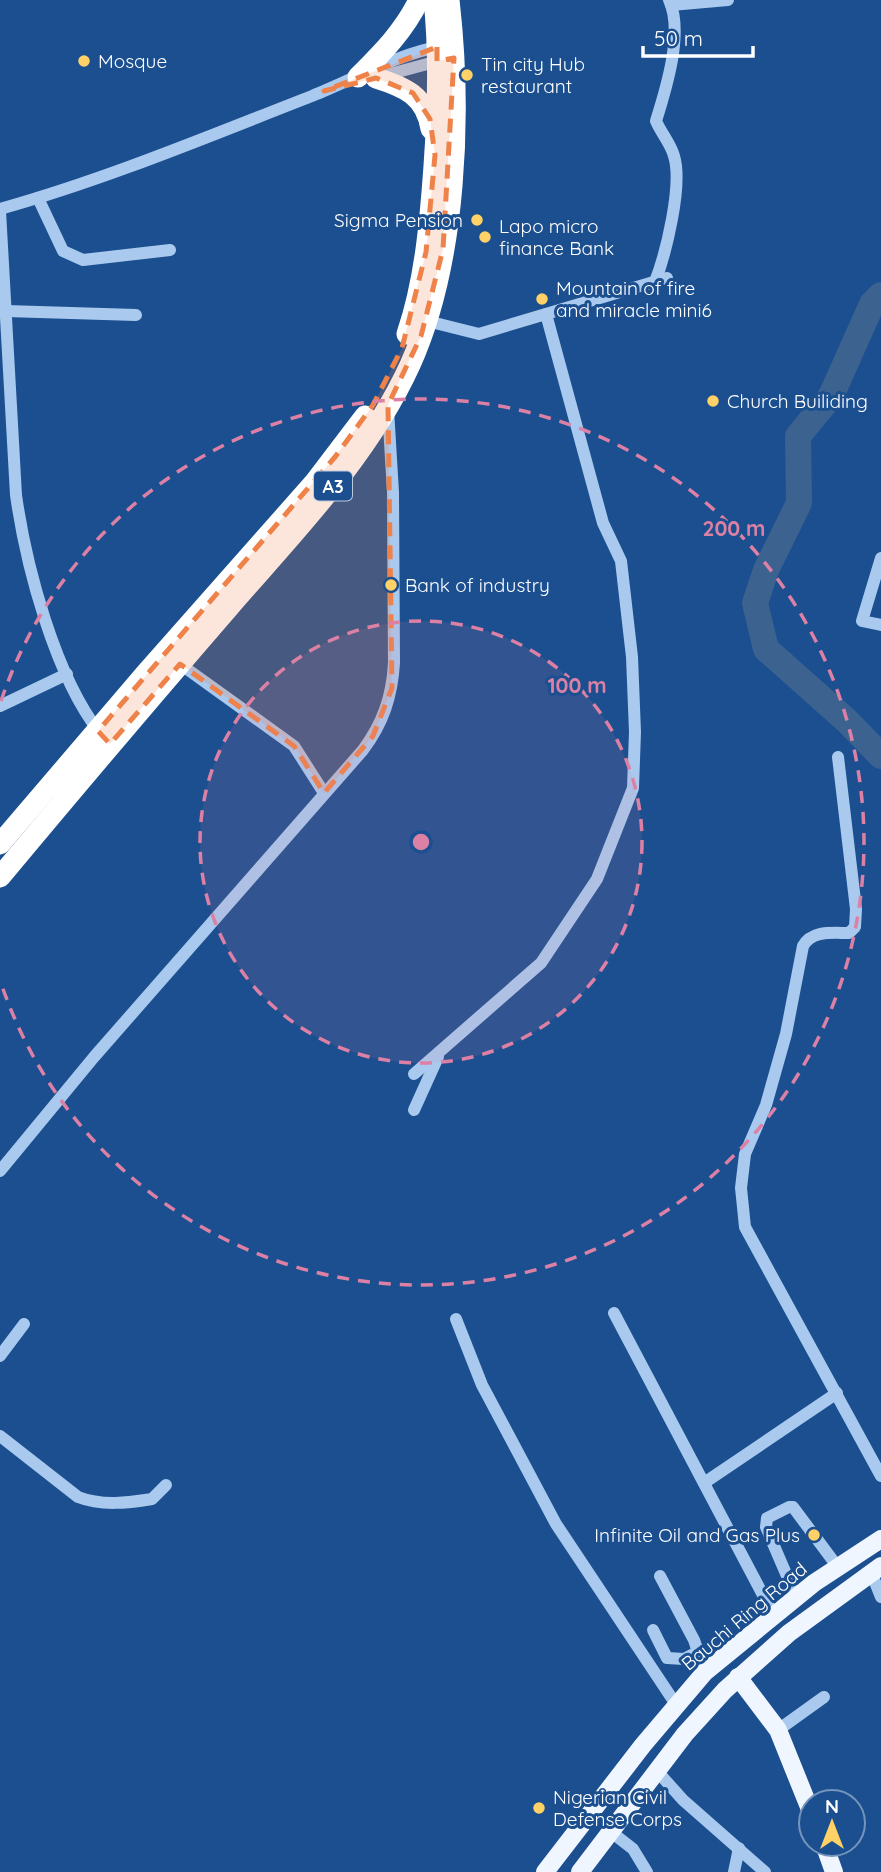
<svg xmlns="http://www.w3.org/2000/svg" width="881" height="1872" font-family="Quicksand,sans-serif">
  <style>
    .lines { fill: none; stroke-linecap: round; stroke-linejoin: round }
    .river { stroke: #3c6290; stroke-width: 26 }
    .minor { stroke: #a9c9ee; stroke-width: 12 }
    .major { stroke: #f0f6ff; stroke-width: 18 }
    .highway { stroke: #fff; stroke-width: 21 }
    .marked { fill: #ee8249; fill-opacity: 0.2; stroke: #ee8249; stroke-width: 5; stroke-dasharray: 14 9; stroke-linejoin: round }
    .ring { fill: none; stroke: #dd80a5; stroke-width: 3.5; stroke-dasharray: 12 9 }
    .poi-dot { fill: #ffd166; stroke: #1b4f8f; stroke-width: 2.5 }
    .labels { text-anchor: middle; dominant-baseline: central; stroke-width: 6; stroke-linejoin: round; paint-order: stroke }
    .shield { fill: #1b4f8f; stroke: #bbcadd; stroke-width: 2 }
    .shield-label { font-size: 18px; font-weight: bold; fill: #fff }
    .poi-label { font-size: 19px; fill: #fff; stroke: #1b4f8f; text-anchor: start }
    .street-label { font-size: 19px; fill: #fff; stroke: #1b4f8f }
    .centre { fill: #dd80a5; stroke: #1b4f8f; stroke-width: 3.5 }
    .ring-label { font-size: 21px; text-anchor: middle; font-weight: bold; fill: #dd80a5; stroke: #1b4f8f; stroke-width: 6; stroke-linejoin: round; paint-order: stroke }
  </style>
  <rect width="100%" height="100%" fill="#1b4f8f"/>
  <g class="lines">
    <path class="river" d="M 881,295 L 872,304 L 831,396 L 798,436 L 799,503 L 766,570 L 755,603 L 766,649 L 847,721 L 881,756"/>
    <g class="minor">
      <path d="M 671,5 L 728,0"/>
      <path d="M 379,77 L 442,60"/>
      <path d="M 38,198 L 63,251 L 83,260 L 170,250"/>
      <path d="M 0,209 C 107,179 209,136 312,96 C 355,79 397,54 442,46"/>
      <path d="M 0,211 L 16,495 C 26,566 55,676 100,733"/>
      <path d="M 655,282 C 666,253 683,185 674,156 C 671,144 661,133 656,121 C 666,89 684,32 669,0"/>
      <path d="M 6,311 L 136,315"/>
      <path d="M 423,320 L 479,334 L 667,278"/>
      <path d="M 881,558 L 862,621 L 881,625"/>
      <path d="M 180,664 L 294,746 L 324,793"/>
      <path d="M 0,706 L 67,674"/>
      <path d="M 838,757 L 856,909 L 855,927 L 849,933 C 832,933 812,930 803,946 L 786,1034 L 766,1105 L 745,1154 L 741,1188 L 745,1227 L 881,1476"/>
      <path d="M 414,1074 L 541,963 L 597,879 L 633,788 L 635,732 L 632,657 L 621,561 L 603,523 L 546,314"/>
      <path d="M 414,1110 L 438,1057"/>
      <path d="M 0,1171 L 94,1057 L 363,750 C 383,723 392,697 394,663 L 393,492 L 388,409"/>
      <path d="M 614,1313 L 773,1614"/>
      <path d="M 456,1319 L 482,1385 L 556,1524 L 677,1706"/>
      <path d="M 0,1356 L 24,1324"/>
      <path d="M 0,1436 L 78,1497 C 101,1506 128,1503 152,1499 L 166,1485"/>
      <path d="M 704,1483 L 837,1393"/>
      <path d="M 871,1572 L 881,1597"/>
      <path d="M 660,1576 L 694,1640 L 705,1672"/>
      <path d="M 796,1597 L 766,1527 L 767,1518 L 789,1507 L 793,1507 L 837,1566"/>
      <path d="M 653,1630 L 667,1658 L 684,1659 L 699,1651"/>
      <path d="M 778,1730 L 824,1697"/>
      <path d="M 657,1771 L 683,1800 L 765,1872"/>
      <path d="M 610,1831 L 633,1849 L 647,1872"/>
      <path d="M 734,1872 L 739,1848"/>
    </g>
    <g class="major">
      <path d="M 738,1677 L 778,1730 L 811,1812"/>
      <path d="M 824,1844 L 834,1872"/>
      <path d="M 545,1872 L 643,1745 L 705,1672 L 814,1583 L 881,1539"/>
      <path d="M 580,1872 L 685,1734 L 725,1690 L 789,1633 L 881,1566"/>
    </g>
    <g class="highway">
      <path d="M 358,77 C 382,53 404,31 419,0"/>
      <path d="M 376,78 C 405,87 426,96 431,129"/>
      <path d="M 407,334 C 425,281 430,222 434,166 C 438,110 440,55 434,0"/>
      <path d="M 0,844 L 146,673 L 314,483 L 365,416"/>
      <path d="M 0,877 C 76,786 152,696 230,606 C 295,531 368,457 410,365 C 457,261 462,113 449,0"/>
    </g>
  </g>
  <path class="marked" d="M 437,47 L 437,61 L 454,58 L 443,249 L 421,336 L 388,405 L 392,688 L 373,736 L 324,793 L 294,746 L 180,664 L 110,744 L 98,731 L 335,457 L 373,405 L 402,348 L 426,252 L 435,155 L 430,119 L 413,93 L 376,78 L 324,91 Z"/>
  <circle cx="421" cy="842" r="221" fill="#dd80a5" fill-opacity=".12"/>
  <g class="ring">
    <circle cx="421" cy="842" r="221"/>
    <path d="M1 701A443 443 0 1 1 1 983"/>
  </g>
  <g class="poi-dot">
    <circle cx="84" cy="61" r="7"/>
    <circle cx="467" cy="75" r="7"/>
    <circle cx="477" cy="220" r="7"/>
    <circle cx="485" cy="237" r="7"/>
    <circle cx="542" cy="299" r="7"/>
    <circle cx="713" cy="401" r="7"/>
    <circle cx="391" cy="585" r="7"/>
    <circle cx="814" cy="1535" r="7"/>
    <circle cx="539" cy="1808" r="7"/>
  </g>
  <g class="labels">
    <rect class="shield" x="314" y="471.5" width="38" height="29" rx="5"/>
    <g class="shield-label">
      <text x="333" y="486">A3</text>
    </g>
    <g class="poi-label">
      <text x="98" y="61">Mosque</text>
      <text x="481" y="64">Tin city Hub<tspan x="481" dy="22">restaurant</tspan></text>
      <text x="463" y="220" text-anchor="end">Sigma Pension</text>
      <text x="499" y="226">Lapo micro<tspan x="499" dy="22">finance Bank</tspan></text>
      <text x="556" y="288">Mountain of fire<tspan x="556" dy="22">and miracle mini6</tspan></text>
      <text x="727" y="401">Church Builiding</text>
      <text x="405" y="585">Bank of industry</text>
      <text x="800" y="1535" text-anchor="end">Infinite Oil and Gas Plus</text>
      <text x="553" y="1797">Nigerian Civil<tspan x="553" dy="22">Defense Corps</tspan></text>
    </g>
    <g class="street-label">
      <text transform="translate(744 1616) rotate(-40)">Bauchi Ring Road</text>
    </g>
  </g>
  <circle cx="421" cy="842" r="10" class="centre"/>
  <g class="ring-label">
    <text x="734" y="536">200 m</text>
    <text x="577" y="693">100 m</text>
  </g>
  <g transform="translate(832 1823)"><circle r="33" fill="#1b4f8f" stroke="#7695bc" stroke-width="2"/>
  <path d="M0-5L12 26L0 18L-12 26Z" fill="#ffd166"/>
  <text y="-10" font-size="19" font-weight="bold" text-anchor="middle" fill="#ffffff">N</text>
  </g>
  <path d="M643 46v10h110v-10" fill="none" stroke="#ffffff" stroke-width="3.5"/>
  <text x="654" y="46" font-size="21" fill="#ffffff" stroke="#1b4f8f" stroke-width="5" paint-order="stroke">50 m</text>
</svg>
